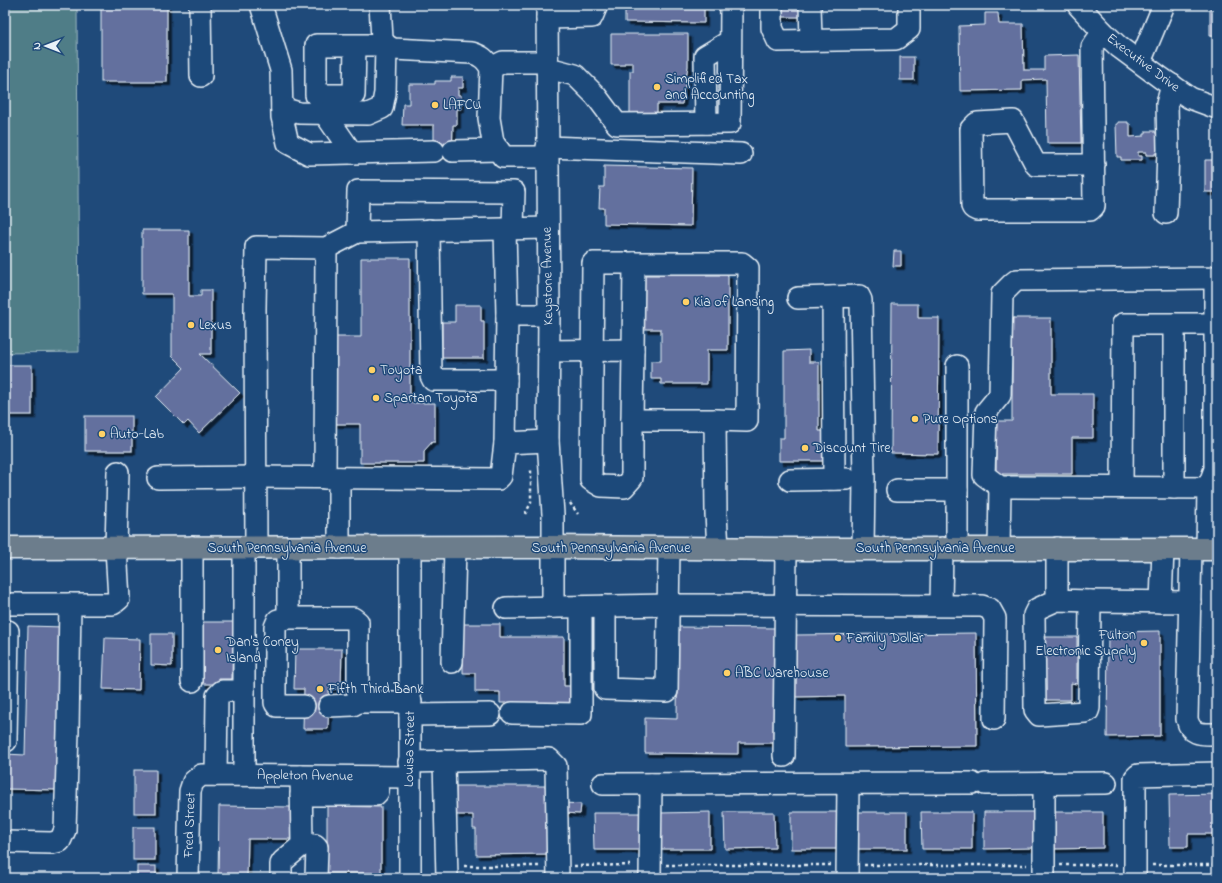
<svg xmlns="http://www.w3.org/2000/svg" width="1222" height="883" font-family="'Indie Flower',sans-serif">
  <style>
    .green { fill: #4f7d87; stroke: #9cb7c0 }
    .building { fill: #63709e; stroke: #e8f1f8; filter: url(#shadow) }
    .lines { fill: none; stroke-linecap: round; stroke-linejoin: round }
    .minor-casing { stroke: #e8f1f8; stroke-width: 24 }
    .major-casing { stroke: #e8f1f8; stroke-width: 25 }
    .path { stroke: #e8f1f8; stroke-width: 2.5; stroke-dasharray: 3 3; stroke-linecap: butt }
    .minor { stroke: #1f4a7a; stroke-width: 21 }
    .major { stroke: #6c7d8c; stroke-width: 22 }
    .poi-dot { fill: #ffd166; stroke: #1f4a7a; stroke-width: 1.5 }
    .labels { text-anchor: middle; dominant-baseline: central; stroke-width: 3; stroke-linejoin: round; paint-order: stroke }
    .street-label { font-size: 14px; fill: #e8f1f8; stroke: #1f4a7a }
    .poi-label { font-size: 14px; fill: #e8f1f8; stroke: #1f4a7a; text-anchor: start }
  </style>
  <defs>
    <filter id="shadow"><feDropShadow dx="3.5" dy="3.5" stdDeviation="0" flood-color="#0009"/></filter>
  </defs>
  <rect width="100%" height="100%" fill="#1f4a7a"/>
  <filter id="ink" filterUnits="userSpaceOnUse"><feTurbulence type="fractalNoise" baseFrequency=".025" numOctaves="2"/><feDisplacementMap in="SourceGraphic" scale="8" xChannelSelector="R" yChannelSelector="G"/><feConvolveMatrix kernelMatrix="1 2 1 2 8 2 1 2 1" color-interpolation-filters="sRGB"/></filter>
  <g filter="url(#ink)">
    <path class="green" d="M 5,5 L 77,5 L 79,352 L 5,353 Z"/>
    <g class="building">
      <rect x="101" y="5" width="66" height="77"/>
      <path d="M 625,5 L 704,5 L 704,23 L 625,22 Z"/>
      <rect x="779" y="5" width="26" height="12"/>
      <rect x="1210" y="5" width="7" height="31"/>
      <path d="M 985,13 L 998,13 L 999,24 L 1023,24 L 1024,70 L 1044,70 L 1044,56 L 1079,55 L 1081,143 L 1047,143 L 1046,79 L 1022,80 L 1022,90 L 960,91 L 959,26 L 985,25 Z"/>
      <path d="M 611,34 L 688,34 L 688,66 L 682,104 L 657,104 L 657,113 L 630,113 L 630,71 L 633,71 L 633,63 L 624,63 L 624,65 L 611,65 Z"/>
      <rect x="900" y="57" width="14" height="23"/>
      <path d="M 451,77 L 463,77 L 463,88 L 458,88 L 458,95 L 461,95 L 461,109 L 457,109 L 457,125 L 453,125 L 452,156 L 434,156 L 434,125 L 402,125 L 403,104 L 409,104 L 409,84 L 435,84 L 435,81 L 451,81 Z"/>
      <path d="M 1118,122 L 1128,122 L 1128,124 L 1130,124 L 1130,137 L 1144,136 L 1144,134 L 1146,134 L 1146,131 L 1155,131 L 1155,133 L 1157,133 L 1157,153 L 1155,153 L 1155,155 L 1146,155 L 1146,152 L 1138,152 L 1138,156 L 1142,156 L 1142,160 L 1121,160 L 1121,157 L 1117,157 L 1116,124 L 1118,124 Z"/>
      <path d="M 1216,157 L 1217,192 L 1205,192 L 1205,160 L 1216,160 Z"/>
      <path d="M 604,166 L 692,168 L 691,226 L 604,224 L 604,208 L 599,208 L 600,187 L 604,187 Z"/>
      <path d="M 142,230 L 189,230 L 189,296 L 201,296 L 201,290 L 211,290 L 211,354 L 200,354 L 240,393 L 199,433 L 188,421 L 184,425 L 156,397 L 184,368 L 172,356 L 172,294 L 142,294 Z"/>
      <path d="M 894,251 L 901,251 L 901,266 L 893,266 Z"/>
      <path d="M 361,258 L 410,258 L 410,403 L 435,403 L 435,442 L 432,442 L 424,451 L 424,463 L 360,463 L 360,424 L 334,424 L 334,337 L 361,337 Z"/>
      <path d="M 661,270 L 706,270 L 706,275 L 728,275 L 728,350 L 707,350 L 707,384 L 661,384 L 661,379 L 651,379 L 651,361 L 661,361 L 661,329 L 644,329 L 644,275 L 661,275 Z"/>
      <path d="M 892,304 L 918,304 L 918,318 L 939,318 L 938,454 L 891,453 Z"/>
      <path d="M 455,305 L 481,305 L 481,321 L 484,321 L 484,358 L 442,358 L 442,322 L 455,322 Z"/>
      <path d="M 1012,318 L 1051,318 L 1051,394 L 1093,394 L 1093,438 L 1072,438 L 1072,474 L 996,474 L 996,421 L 1012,421 Z"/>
      <path d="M 809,350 L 809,362 L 819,362 L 819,431 L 824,431 L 824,461 L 779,461 L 779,438 L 784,438 L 784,351 Z"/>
      <rect x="5" y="365" width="27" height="50"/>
      <rect x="85" y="416" width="47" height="35"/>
      <path d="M 203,622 L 233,622 L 232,679 L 219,679 L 219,684 L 203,684 Z"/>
      <path d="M 463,624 L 500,624 L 500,637 L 564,637 L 564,686 L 571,686 L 571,703 L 500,703 L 500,692 L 475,692 L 475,673 L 463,673 Z"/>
      <path d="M 28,626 L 64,627 L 61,790 L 5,789 L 5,754 L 25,755 Z"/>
      <path d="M 678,627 L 778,628 L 776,743 L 738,743 L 738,754 L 645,753 L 645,718 L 677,719 Z"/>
      <path d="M 1160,631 L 1160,736 L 1107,737 L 1108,632 Z"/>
      <path d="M 976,633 L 977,746 L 845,747 L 845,696 L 795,697 L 795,635 Z"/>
      <path d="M 151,634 L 172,634 L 172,666 L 151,665 Z"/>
      <path d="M 1045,637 L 1077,637 L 1077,684 L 1071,683 L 1071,700 L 1044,700 Z"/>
      <path d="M 105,638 L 140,639 L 139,690 L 103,689 Z"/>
      <path d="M 295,649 L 342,649 L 341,689 L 329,689 L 328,729 L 303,729 L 304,689 L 294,689 Z"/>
      <rect x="134" y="770" width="22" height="43"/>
      <path d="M 456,786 L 552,786 L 553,854 L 476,855 L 476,829 L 473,829 L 473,815 L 456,815 Z"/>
      <path d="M 1217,794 L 1217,834 L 1188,834 L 1188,847 L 1170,847 L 1169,795 Z"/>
      <path d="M 565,803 L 581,804 L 580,814 L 564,813 Z"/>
      <path d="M 219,806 L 291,807 L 291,839 L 248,839 L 247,878 L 218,878 Z"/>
      <path d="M 327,806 L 381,807 L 381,873 L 327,873 Z"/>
      <path d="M 710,812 L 710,849 L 660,849 L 660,813 Z"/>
      <path d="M 724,812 L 774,812 L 775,848 L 725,849 Z"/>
      <rect x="791" y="812" width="50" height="37"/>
      <rect x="857" y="812" width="50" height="37"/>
      <path d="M 921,812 L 972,812 L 972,849 L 922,849 Z"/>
      <path d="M 984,812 L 1034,812 L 1034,848 L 984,849 Z"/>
      <path d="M 1053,812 L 1103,812 L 1103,848 L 1053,849 Z"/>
      <path d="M 593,813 L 644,813 L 644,850 L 594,850 Z"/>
      <rect x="133" y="827" width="22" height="33"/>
      <rect x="137" y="866" width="19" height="12"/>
    </g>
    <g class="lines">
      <g class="minor-casing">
        <g id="minor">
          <path d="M 200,5 L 201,76"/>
          <path d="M 261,5 L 281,70 L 282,117 L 288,143 L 309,154 L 434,151"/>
          <path d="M 380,5 L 382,39 L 386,45 L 393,49 L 472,53 C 482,56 485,59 491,68"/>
          <path d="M 547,5 L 549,315 L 548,441 L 553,514 L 553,607"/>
          <path d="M 772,5 L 772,28 L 778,41 L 896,39 L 909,29 L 909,5"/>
          <path d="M 810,5 L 811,40"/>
          <path d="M 1078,5 L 1103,32 L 1119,47 L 1161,78 L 1190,98 L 1217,108"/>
          <path d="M 547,18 L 592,17 L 597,5"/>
          <path d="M 355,45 L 354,95 L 316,95 L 316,45 L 386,45"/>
          <path d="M 547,62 L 503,62 L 491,68 L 489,118 L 493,142 L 503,157 L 547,157"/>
          <path d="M 1140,62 L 1163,7 L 1162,5"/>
          <path d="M 547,70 L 556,70 L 575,75 L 596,96 L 617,124 L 730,123 L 731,5"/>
          <path d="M 282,108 L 299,113 L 368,114 L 382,108 L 385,93 L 386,45"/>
          <path d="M 325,114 L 352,153"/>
          <path d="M 706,123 L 705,56 L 730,41"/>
          <path d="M 547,147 L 741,154"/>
          <path d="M 453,151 L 499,150"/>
          <path d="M 1094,165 L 1036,165 L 1013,121 L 977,123 L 971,129 L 972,206 L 973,208 L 977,210 L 1090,210 L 1094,206 L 1092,47 L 1103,32"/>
          <path d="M 1166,213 L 1168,149 L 1167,104 L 1172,85"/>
          <path d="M 505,229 L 507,315 L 505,443"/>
          <path d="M 429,230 L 431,376 L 433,380 L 506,380"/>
          <path d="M 357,232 L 358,191 L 514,192 L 513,228"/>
          <path d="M 1217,276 L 1215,278 L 1017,280 L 1013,283 L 1002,294 L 1000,395 L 986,412 L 984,475 L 1000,487 L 1217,488"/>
          <path d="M 833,297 L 834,479"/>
          <path d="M 798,298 L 859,296 L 861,300 L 864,479 L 863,548"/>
          <path d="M 507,315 L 549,315"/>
          <path d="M 633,350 L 634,263"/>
          <path d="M 548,351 L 633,350 L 632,420 L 715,420 L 716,514 L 718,548"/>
          <path d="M 957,366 L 957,548"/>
          <path d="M 632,420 L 632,478 L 624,487 L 601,486 L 591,480 L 593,263 L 742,263 L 748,268 L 747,421 L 715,420"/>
          <path d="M 158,478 L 255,477 L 498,479 L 501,476 L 505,443 L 548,441"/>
          <path d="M 325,478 L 326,248"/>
          <path d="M 790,480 L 847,479"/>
          <path d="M 1122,487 L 1123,324 L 1216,324"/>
          <path d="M 1174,488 L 1174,324"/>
          <path d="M 897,490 L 957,490"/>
          <path d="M 244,548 L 244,775"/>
          <path d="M 256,548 L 255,309 L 256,247 L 326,248 L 357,232 L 547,228"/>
          <path d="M 288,548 L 288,618 L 353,618 L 358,622 L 358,702 L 411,702"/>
          <path d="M 339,548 L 339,478"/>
          <path d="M 999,548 L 1000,487"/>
          <path d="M 1191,549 L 1187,719 C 1191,736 1202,734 1217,734"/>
          <path d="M 1207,549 L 1208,488 L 1215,469 L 1215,278"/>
          <path d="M 1057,600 L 1090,601 L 1089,708 L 1088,711 L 1085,712 L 1039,715 L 1035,710 L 1034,615 L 1037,609 L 1057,600 L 1057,548"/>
          <path d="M 1090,601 L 1190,602"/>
          <path d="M 1161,602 L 1163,549"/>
          <path d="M 5,604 L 113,604 L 119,599 L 116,548 L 118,472"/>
          <path d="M 941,605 L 942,548"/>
          <path d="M 605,606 L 605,689 L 667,691 L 669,548"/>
          <path d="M 506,608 L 668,605 L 982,606 L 990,609 L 995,618 L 994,719"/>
          <path d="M 288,618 L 278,620 L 275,627 L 275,703 L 277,706 L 304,706"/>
          <path d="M 5,631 L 8,631 L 6,741 L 5,741"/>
          <path d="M 452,662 L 455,548"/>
          <path d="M 192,681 L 192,547"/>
          <path d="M 329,706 L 353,705 L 358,702"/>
          <path d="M 512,713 L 581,714 L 581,607"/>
          <path d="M 410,715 L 490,714"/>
          <path d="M 784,756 L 786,549"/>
          <path d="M 444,761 L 447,878"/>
          <path d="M 409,762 L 549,759 L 556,766 L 558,878"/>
          <path d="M 216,775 L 217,696 L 222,691 L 244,691"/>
          <path d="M 603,784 L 972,783"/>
          <path d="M 985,784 L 1106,783"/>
          <path d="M 301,795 L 375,795 L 378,792 L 379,777"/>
          <path d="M 5,842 L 52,843 L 60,841 L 65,830 L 68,731 L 70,604"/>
          <path d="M 302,845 L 315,845 L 317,847 L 316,878"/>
          <path d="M 188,878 L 190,791 L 193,782 L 201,775 L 409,777"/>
          <path d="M 281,878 L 281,864 L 283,861 L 302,845 L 301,776"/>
          <path d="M 410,878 L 410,548"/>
          <path d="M 650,878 L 651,784"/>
          <path d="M 847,878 L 848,784"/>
          <path d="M 1044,878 L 1044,783"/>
          <path d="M 1135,878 L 1135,778 L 1138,775 L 1217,773"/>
        </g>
      </g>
      <g class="major-casing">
        <path id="major" d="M 5,548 L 554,547 L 786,549 L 1217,549"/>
      </g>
      <g class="path">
        <path d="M 570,503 L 578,514"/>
        <path d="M 525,514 L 531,503 L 531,468"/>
        <path d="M 666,865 L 831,865"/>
        <path d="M 864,865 L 1027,865"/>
        <path d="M 1060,865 L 1119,865"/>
        <path d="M 1152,865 L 1217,865"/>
        <path d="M 464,866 L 541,866"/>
        <path d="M 574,866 L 633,865"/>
      </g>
      <use href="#minor" class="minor"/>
      <use href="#major" class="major"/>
    </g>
  </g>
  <g class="poi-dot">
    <circle cx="657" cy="87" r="4"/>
    <circle cx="435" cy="105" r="4"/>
    <circle cx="686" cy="302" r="4"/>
    <circle cx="191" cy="325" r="4"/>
    <circle cx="372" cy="370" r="4"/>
    <circle cx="376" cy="398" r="4"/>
    <circle cx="915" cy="419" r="4"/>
    <circle cx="102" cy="434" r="4"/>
    <circle cx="805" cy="448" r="4"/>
    <circle cx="838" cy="638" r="4"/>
    <circle cx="1144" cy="643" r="4"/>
    <circle cx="218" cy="650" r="4"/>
    <circle cx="727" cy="673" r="4"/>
    <circle cx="320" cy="689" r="4"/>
  </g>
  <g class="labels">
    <g class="street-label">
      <text transform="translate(1143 63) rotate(37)">Executive Drive</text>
      <text transform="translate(548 276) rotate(-91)">Keystone Avenue</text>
      <text x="287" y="548">South Pennsylvania Avenue</text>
      <text x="611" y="548">South Pennsylvania Avenue</text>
      <text x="935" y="548">South Pennsylvania Avenue</text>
      <text transform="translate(410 749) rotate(-89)">Louisa Street</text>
      <text transform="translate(305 776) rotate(1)">Appleton Avenue</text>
      <text transform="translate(190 825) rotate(-88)">Fred Street</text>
    </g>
    <g class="poi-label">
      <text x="665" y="79">Simplified Tax<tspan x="665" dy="16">and Accounting</tspan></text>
      <text x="443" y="105">LAFCU</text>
      <text x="694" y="302">Kia of Lansing</text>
      <text x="199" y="325">Lexus</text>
      <text x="380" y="370">Toyota</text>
      <text x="384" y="398">Spartan Toyota</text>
      <text x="923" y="419">Pure Options</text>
      <text x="110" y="434">Auto-Lab</text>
      <text x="813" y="448">Discount Tire</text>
      <text x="1136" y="635" text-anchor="end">Fulton<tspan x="1136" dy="16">Electronic Supply</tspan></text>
      <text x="846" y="638">Family Dollar</text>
      <text x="226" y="642">Dan's Coney<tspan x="226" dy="16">Island</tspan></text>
      <text x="735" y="673">ABC Warehouse</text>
      <text x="328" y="689">Fifth Third Bank</text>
    </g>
  </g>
  <rect width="1222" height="883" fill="none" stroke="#1f4a7a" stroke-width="20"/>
  <rect x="10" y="10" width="1202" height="863" fill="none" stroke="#e8f1f8" stroke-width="1.5" filter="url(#ink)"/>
  <g transform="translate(46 46) rotate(270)" stroke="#1f4a7a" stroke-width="3" paint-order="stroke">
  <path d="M0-3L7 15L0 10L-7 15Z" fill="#e8f1f8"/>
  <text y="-6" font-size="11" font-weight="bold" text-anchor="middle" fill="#e8f1f8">N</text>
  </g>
</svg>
